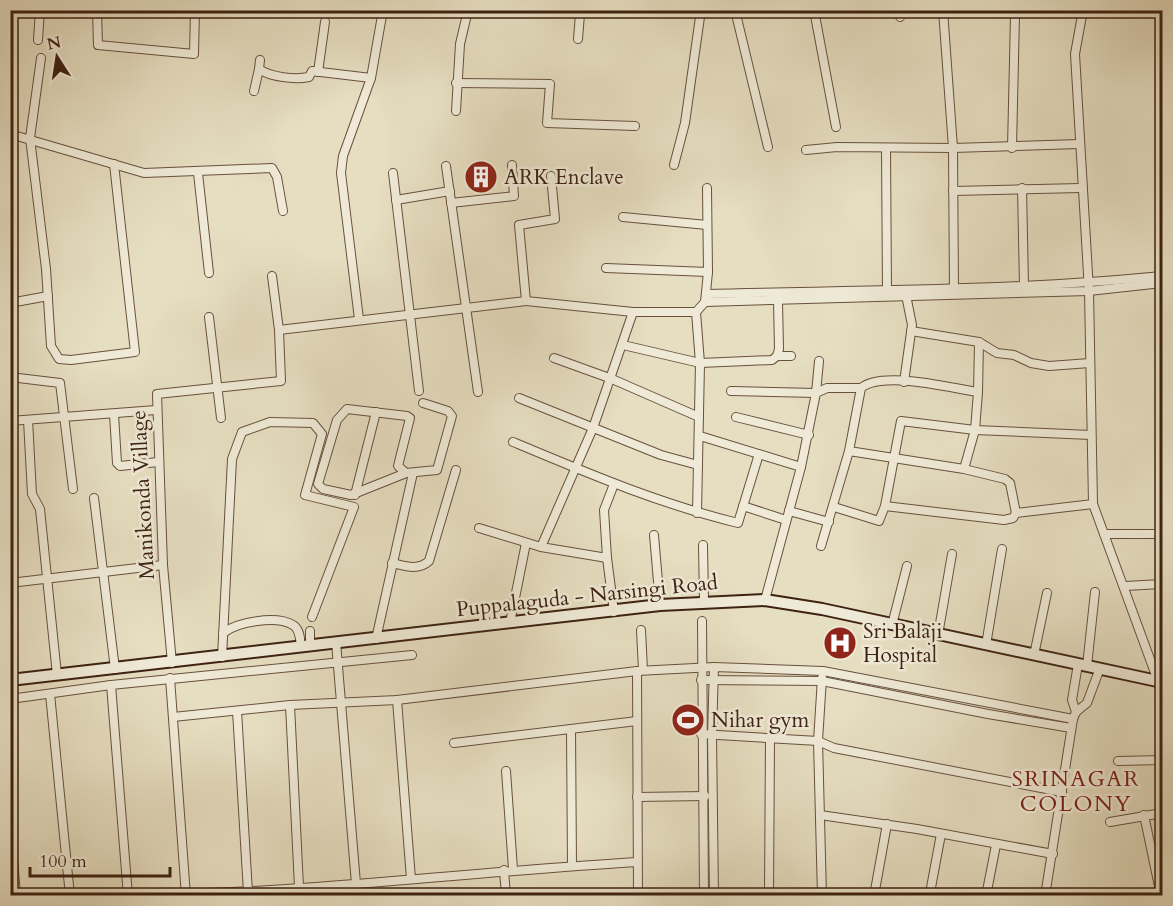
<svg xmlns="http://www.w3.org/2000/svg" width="1173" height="906" font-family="Cardo,serif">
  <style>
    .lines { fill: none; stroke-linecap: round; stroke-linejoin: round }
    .street-casing { stroke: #68503d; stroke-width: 10 }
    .secondary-casing { stroke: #3e2111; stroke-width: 14 }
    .street { stroke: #efead7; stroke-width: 8 }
    .secondary { stroke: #efead7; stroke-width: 10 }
    .labels { text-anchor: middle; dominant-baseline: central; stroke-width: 5; stroke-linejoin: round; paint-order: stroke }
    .poi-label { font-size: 21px; fill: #3e2111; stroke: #efead7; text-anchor: start }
    .street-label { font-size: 21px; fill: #3e2111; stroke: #efead7 }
    .neighbourhood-label { font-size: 22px; letter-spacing: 1.5px; fill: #7a1f14; stroke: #efead7 }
  </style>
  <rect width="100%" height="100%" fill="#e6dec1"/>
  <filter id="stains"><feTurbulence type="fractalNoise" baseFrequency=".00333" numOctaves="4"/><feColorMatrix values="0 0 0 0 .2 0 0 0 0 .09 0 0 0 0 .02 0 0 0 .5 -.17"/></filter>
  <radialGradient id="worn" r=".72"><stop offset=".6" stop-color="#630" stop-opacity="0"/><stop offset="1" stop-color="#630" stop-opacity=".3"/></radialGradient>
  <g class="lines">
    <g class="street-casing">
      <g id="street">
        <path d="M 97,10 L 98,45 L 194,54 L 195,10"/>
        <path d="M 577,10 L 580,14 L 578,39"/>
        <path d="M 735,10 L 768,147"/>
        <path d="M 814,10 L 836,127"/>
        <path d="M 898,10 L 900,17"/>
        <path d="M 943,10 L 953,148 L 1079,144"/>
        <path d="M 1083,10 L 1075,54 L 1089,291 L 1093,504 L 1158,681"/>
        <path d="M 38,40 L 40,10"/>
        <path d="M 41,58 L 30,138 L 46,269 L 51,346 L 59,359 L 71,360 L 135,352 L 114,164"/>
        <path d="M 260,60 L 259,69 C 270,77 295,80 309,77 L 312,71 L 371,78"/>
        <path d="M 318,72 L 325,22"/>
        <path d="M 456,83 L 550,84 L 547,123 L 635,126"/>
        <path d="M 254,91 L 259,69"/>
        <path d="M 456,111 L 460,44 L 468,10"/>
        <path d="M 10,134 L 144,173 L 272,168 L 277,177 L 283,211"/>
        <path d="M 886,148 L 887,291"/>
        <path d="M 1012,148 L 1015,15"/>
        <path d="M 806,150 L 837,147 L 953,148 L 954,291"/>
        <path d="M 674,165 L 685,123 L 701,10"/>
        <path d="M 446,166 L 478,392"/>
        <path d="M 198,173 L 209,273"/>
        <path d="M 393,173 L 419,391"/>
        <path d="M 1022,188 L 1024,286"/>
        <path d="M 953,191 L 1081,188"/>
        <path d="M 396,200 L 450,191"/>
        <path d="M 451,203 L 514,196 L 512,165"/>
        <path d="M 623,217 L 707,225"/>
        <path d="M 606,268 L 708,272"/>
        <path d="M 706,294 C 858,290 1011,291 1162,276"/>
        <path d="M 526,301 L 633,312 L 696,312 L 705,302 L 708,272 L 707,188"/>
        <path d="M 705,302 L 1089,291 L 1162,283"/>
        <path d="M 10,303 L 48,296"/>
        <path d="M 696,312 L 700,363 L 697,513"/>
        <path d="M 209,317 L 221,418"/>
        <path d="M 359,319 L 341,173 L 343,156 L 371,78 L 383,10"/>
        <path d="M 279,330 L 526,301 L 519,225 L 555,219 L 551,176"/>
        <path d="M 911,331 L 979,342 L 997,353 L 1014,355 L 1031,363 L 1049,366 L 1090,363"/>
        <path d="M 623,345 L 700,363 L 772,360 L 777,356 L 779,349 L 778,301"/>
        <path d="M 777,356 L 791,356"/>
        <path d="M 554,358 L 612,379 L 699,417"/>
        <path d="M 10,377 L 60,383 L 73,489"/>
        <path d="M 904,382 L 912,325 L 906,295"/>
        <path d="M 861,388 C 882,370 950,388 978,392 L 975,430 L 964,469"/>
        <path d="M 731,391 L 816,393 L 819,361"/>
        <path d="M 978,392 L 979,342"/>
        <path d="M 519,398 L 661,455 L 698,465"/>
        <path d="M 114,414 L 117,463 L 120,466 L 158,462"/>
        <path d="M 736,417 L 809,435"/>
        <path d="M 28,420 L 32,494 L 40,509 L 57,675"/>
        <path d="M 10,421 L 156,410"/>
        <path d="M 700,436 L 801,467"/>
        <path d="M 513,442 C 587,473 660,504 738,523 L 759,454"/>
        <path d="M 849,451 L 964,469 L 1005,479 L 1010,483 L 1016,513"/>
        <path d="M 406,473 L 398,466 L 410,418 L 407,416 L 347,409 L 337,420 L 318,484 L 323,489 L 351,495 L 406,473 L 437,470 L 452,416 L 448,411 L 423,403"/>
        <path d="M 614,484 L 604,510 L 607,558 L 541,547 L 593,428 L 633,312"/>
        <path d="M 355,495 L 376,412"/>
        <path d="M 94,498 L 115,669"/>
        <path d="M 743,506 L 786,520"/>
        <path d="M 885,506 L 1004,520 L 1013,518 L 1016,513 L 1093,504"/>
        <path d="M 834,507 L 879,521 L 885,506 L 901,421 L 975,430 L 1091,435"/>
        <path d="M 789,511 L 829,522"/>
        <path d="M 479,528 L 541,547"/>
        <path d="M 1104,534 L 1162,534"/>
        <path d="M 654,535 L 660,605"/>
        <path d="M 703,545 L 704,601"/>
        <path d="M 607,558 L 614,612"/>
        <path d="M 392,563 C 405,566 418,571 429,561 L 456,470"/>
        <path d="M 10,583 L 163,565"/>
        <path d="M 1125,586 L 1162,584"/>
        <path d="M 765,600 L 801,467 L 816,393 L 827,388 L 861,388 L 849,451 L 821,546"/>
        <path d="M 702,621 L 704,896"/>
        <path d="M 510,623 L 526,543"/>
        <path d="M 892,625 L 907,566"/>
        <path d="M 641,630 L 643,670"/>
        <path d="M 223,633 C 237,622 276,615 293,625 C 300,629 300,639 301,646"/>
        <path d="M 938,635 L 952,554"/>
        <path d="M 376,639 L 413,473"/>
        <path d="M 336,642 L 357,896"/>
        <path d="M 310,645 L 310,631"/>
        <path d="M 986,645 L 1002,549"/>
        <path d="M 1034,655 L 1047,593"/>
        <path d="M 222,657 L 232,459 L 242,432 L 270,422 L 313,423 L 322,434 L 305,495 L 354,507 L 312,617"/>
        <path d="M 172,663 L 163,565 L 157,394 L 281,381 L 279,330 L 272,276"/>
        <path d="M 1087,666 L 1095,592"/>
        <path d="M 637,671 L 638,896"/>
        <path d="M 170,678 L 186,896"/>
        <path d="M 701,680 L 822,681 L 988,714 L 1071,728"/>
        <path d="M 50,694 L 70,896"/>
        <path d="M 10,699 L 111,685"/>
        <path d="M 397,700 L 411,879"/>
        <path d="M 290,705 L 299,887"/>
        <path d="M 237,711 L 248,892"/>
        <path d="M 1076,712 L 1072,700 L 1078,664"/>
        <path d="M 173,717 L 290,705 L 397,700 L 637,671 L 714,667 L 823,671 L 1073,719"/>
        <path d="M 571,729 L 572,866"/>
        <path d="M 701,734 L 818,741 L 834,748 L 1062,792"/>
        <path d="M 454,743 L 637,721"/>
        <path d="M 1118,761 L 1162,760"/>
        <path d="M 506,771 L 513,869"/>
        <path d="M 637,797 L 705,796"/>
        <path d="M 820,815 L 917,829 L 1053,854"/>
        <path d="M 1144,815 L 1161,896"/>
        <path d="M 10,819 L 16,896"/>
        <path d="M 1110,822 L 1162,813"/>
        <path d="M 504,870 L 506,896"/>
        <path d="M 930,893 L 941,834"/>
        <path d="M 186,894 C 336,889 487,871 637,862"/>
        <path d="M 128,896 L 111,685 L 412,655"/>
        <path d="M 714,896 L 712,735 L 714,667"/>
        <path d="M 769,896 L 770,738"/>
        <path d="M 822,896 L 818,741 L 822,678"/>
        <path d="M 874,896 L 887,824"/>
        <path d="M 986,896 L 996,845"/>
        <path d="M 1045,896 L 1073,719 L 1076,712 L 1087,703 L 1100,668"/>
      </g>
    </g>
    <g class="secondary-casing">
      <path id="secondary" d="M 10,680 L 660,605 L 765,600 L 822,609 L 1162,682"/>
    </g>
    <use href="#street" class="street"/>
    <use href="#secondary" class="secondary"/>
  </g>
  <defs>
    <g id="building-disc" transform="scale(1.725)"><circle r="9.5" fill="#8f2418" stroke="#efead7"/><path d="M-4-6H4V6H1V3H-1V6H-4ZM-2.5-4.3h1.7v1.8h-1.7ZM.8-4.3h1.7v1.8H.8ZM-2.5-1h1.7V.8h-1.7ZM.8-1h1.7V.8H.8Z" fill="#fff"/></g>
    <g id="hospital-disc" transform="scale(1.725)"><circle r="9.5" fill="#8f2418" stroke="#efead7"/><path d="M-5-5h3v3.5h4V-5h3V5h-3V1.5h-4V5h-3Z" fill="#fff"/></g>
    <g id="stadium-disc" transform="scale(1.725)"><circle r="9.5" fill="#8f2418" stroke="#efead7"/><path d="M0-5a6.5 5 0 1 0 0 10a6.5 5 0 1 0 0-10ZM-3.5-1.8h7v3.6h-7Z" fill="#fff"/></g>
  </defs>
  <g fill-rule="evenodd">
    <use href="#building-disc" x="481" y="177"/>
    <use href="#hospital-disc" x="840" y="643"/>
    <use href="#stadium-disc" x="688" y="720"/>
  </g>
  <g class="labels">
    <g class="poi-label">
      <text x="504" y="177">ARK Enclave</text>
      <text x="863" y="631">Sri Balaji<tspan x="863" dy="24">Hospital</tspan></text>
      <text x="711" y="720">Nihar gym</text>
    </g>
    <g class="street-label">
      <text transform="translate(143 495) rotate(-93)">Manikonda Village</text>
      <text transform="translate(587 596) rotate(-6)">Puppalaguda - Narsingi Road</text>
    </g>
    <g class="neighbourhood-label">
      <text x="1076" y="779">SRINAGAR<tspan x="1076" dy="25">COLONY</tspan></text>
    </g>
  </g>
  <rect width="1173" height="906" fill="none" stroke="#e6dec1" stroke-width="36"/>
  <rect x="12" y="12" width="1149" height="882" fill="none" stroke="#3e2111" stroke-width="3"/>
  <rect x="18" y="18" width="1137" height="870" fill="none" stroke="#3e2111" stroke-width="1.5"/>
  <g transform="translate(57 57) rotate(348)" stroke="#efead7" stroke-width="4.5" paint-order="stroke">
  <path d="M0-4.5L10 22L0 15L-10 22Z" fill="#3e2111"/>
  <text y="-9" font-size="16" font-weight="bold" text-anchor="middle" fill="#3e2111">N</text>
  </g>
  <path d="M30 867v9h140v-9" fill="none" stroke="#3e2111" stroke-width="3"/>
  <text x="39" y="867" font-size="18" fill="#3e2111" stroke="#efead7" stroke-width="4.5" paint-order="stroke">100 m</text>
  <rect width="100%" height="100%" filter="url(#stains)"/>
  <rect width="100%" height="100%" fill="url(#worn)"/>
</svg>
